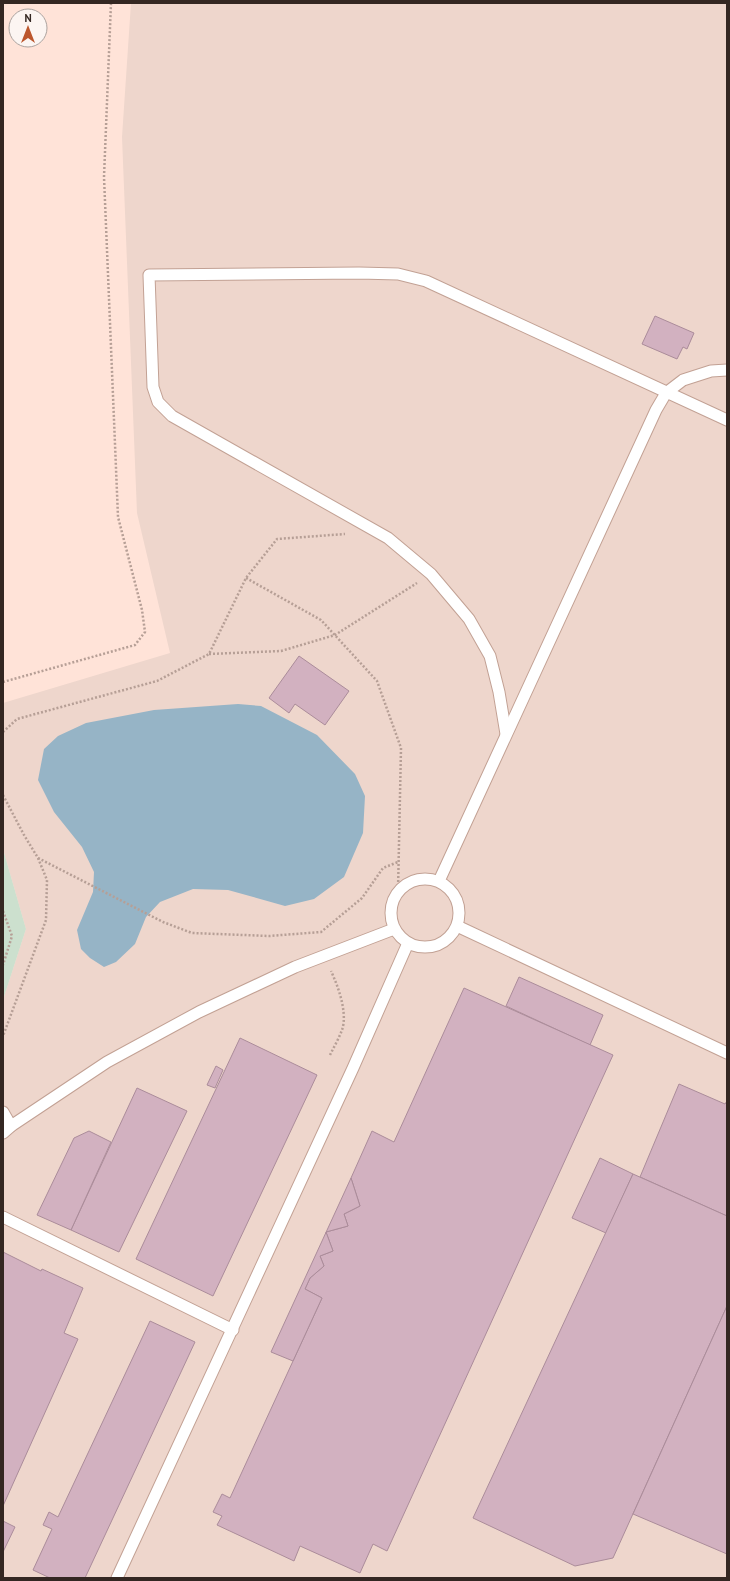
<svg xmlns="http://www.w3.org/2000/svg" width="730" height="1581" font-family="'PT Sans',sans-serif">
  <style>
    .industrial { fill: #eed6cc }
    .green { fill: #cce0ce }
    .water { fill: #96b4c6 }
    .building { fill: #d2b1c0; stroke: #ab8c9a }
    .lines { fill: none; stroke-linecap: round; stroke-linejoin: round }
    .service-casing { stroke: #c2a194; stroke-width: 13 }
    .path { stroke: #b69f96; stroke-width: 2.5; stroke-dasharray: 2 2; stroke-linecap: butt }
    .service { stroke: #fff; stroke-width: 11 }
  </style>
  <rect width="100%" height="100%" fill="#ffe3d8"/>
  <path class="industrial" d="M 131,3 L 727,3 L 727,1578 L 3,1578 L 3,1000 L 26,929 L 3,849 L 3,703 L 170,653 L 137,513 L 122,137 Z"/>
  <path class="green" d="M 3,849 L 26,929 L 3,1000 Z"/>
  <path class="water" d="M 238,704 L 261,706 L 317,735 L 355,774 L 365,796 L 363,833 L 344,877 L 314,899 L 285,906 L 228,890 L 193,889 L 160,902 L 146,917 L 135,944 L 116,962 L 104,967 L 90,958 L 81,949 L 77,930 L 93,892 L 94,872 L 82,847 L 54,812 L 38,780 L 44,749 L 58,736 L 86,723 L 154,710 Z"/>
  <g class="building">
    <path d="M 655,316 L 694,333 L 687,349 L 683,347 L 677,359 L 642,344 Z"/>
    <path d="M 299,656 L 349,691 L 325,725 L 295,704 L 289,713 L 269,698 Z"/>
    <path d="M 519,977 L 603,1015 L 590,1045 L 506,1006 Z"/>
    <path d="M 464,988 L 613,1055 L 387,1551 L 373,1544 L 360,1573 L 300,1546 L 294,1561 L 217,1525 L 222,1516 L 213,1512 L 222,1494 L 230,1498 L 322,1298 L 305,1289 L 310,1278 L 324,1266 L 320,1256 L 333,1251 L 326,1232 L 348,1226 L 344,1214 L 360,1206 L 351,1178 L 372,1131 L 394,1142 Z"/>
    <path d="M 240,1038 L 317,1075 L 213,1296 L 136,1259 Z"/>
    <path d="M 216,1066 L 223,1070 L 215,1088 L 207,1085 Z"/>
    <path d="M 679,1084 L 725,1104 L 727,1101 L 727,1216 L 640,1177 Z"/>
    <path d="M 137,1088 L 187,1111 L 119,1252 L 71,1230 Z"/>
    <path d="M 89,1131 L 111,1142 L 71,1230 L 37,1215 L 74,1138 Z"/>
    <path d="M 600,1158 L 633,1174 L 606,1233 L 572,1218 Z"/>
    <path d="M 633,1174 L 727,1216 L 727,1306 L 613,1558 L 575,1566 L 473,1518 Z"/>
    <path d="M 351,1178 L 360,1206 L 344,1214 L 348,1226 L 326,1232 L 333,1251 L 320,1256 L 324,1266 L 310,1278 L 305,1289 L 322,1298 L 293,1361 L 271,1352 Z"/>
    <path d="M 3,1252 L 41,1271 L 42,1269 L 83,1288 L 64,1333 L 78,1339 L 3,1506 Z"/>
    <path d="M 727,1306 L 727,1554 L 633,1514 Z"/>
    <path d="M 150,1321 L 195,1342 L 85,1578 L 50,1578 L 33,1570 L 52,1529 L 43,1525 L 49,1512 L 58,1517 Z"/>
    <path d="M 3,1521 L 15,1527 L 3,1552 Z"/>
  </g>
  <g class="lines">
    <g class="service-casing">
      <g id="service">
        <path d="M 506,734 L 499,692 L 490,656 L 469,619 L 431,574 L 388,538 L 172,416 L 158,402 L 153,387 L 149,275 L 359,273 L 398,274 L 426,281 L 727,420"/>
        <circle cx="425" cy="913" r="34"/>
        <path d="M 439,881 L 656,410 L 666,393 L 683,380 L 711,371 L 727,370"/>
        <path d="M 457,926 L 727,1053"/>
        <path d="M 3,1112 L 11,1126"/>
        <path d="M 3,1133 L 11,1126 L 107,1062 L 199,1012 L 295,967 L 394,929"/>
        <path d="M 3,1217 L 233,1330"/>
        <path d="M 117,1578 L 353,1068 L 408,943"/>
      </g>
    </g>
    <g class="path">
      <path d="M 246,578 L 321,620 L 377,681 L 401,748 L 398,891"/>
      <path d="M 209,654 L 281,651 L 335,635 L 417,583"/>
      <path d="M 3,682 L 135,645 L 145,632 L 142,610 L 118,517 L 104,177 L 111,3"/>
      <path d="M 3,732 L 17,719 L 157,681 L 209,654 L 246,578 L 277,539 L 345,534"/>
      <path d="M 3,795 L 24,835 L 38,858 L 47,880 L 46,920 L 3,1036"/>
      <path d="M 38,858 L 163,922 L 192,933 L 269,936 L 321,932 L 362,898 L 383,868 L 398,862"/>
      <path d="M 3,911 L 12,936 L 3,965"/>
      <path d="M 330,1055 C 334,1047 339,1038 342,1030 C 348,1013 338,986 331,971"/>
    </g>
    <use href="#service" class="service"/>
  </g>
  <rect width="730" height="1581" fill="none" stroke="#342722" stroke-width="8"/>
  <g transform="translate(28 28)"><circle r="19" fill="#fcf5f2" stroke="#aca39f"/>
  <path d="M0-3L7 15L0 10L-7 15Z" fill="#bc562c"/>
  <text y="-6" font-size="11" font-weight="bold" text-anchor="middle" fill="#342722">N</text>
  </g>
</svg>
